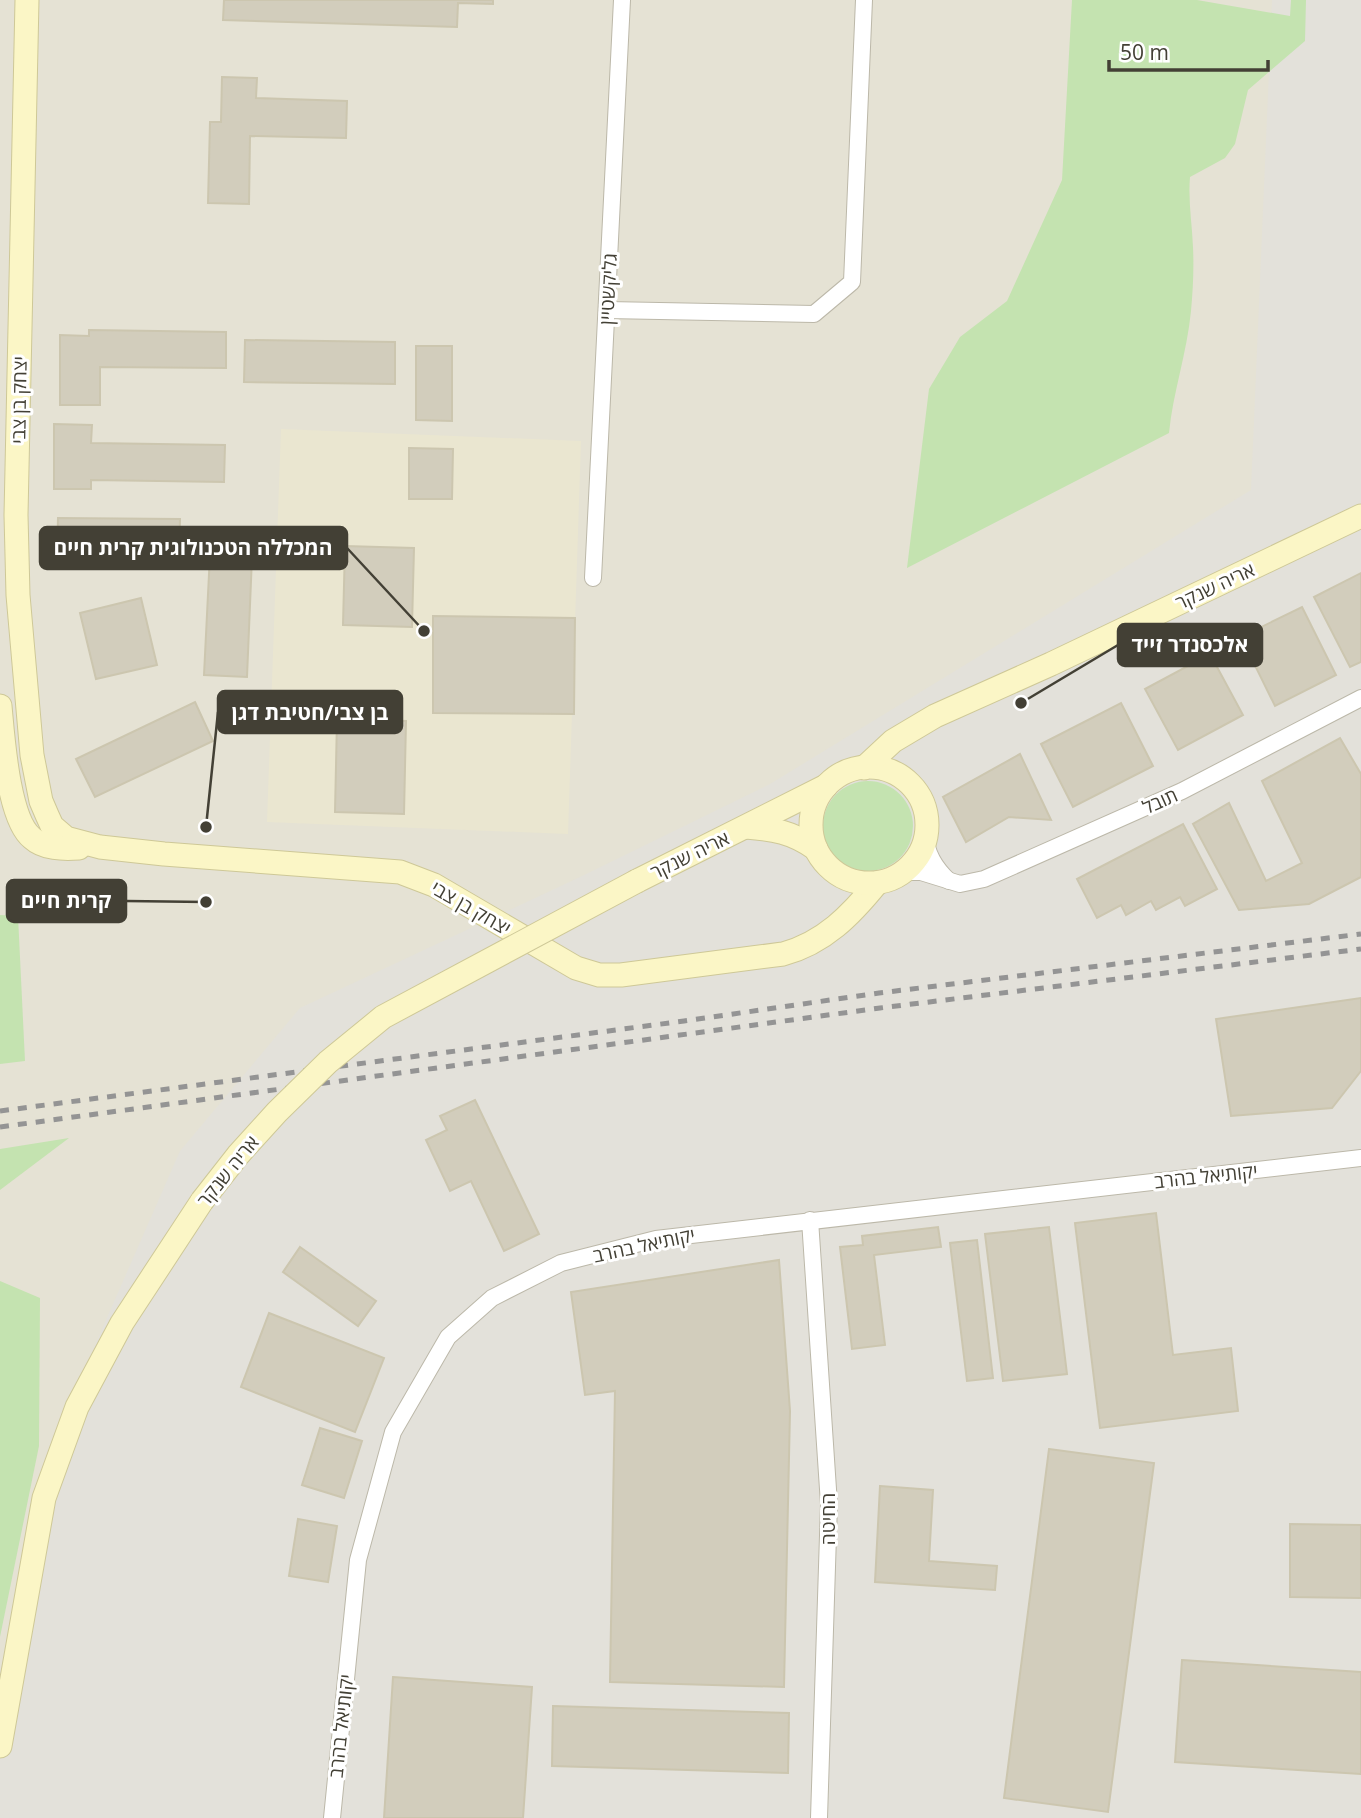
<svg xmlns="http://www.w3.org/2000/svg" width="1361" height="1818" font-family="'Open Sans',Heebo,sans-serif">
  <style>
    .residential { fill: #e5e2d4 }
    .industrial { fill: #e3e1da }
    .education { fill: #eae6d0 }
    .green { fill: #c4e3b0 }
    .building { fill: #d2cdbc; stroke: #ccc6af; stroke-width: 2 }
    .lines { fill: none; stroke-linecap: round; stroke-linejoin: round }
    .street-casing { stroke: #bcb8a9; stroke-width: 18 }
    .secondary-casing { stroke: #cec897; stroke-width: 25 }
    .street { stroke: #fff; stroke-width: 16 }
    .secondary { stroke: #fbf6c6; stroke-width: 23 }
    .rail { stroke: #949494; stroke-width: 5; stroke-dasharray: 9 9; stroke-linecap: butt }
    .secondary-bridge-casing { stroke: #cec897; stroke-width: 25; stroke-linecap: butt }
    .secondary-bridge { stroke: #fbf6c6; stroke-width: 23 }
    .labels { text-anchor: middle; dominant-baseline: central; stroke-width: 6; stroke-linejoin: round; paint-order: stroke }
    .street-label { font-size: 19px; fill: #434035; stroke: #fff }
    .leader { fill: none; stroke: #434035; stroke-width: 2.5 }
    .callout-dot { fill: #434035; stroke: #fff; stroke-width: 2.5 }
    .callout { fill: #434035; stroke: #434035; stroke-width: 2.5 }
    .callout-label { font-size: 21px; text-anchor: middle; font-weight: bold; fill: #fff }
  </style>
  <rect width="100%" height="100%" fill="#f1f0e5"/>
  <rect class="residential" x="0" y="0" width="1361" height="1818"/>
  <path class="industrial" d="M 1272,0 L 1361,0 L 1361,1818 L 0,1818 L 0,1757 L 64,1416 L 180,1151 L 300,1008 L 580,877 L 770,784 L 1251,490 Z"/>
  <path class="education" d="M 281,429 L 581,441 L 568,834 L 267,822 Z"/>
  <g class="green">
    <path d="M 1072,0 L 1197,0 L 1290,16 L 1291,0 L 1306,0 L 1305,41 L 1248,90 L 1235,144 L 1225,158 L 1190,177 C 1188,201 1192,223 1193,247 C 1194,268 1193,290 1191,311 C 1187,353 1173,392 1169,433 L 907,568 L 929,389 L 960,337 L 1007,301 L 1062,180 Z"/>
    <circle cx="868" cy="826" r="45"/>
    <path d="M 0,915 L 18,916 L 25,1061 L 0,1064 Z"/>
    <path d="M 69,1138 L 0,1190 L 0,1149 Z"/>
    <path d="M 0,1281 L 40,1298 L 39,1446 L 0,1637 Z"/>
  </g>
  <g class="building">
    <path d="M 224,0 L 493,0 L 493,4 L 458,3 L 457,27 L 223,20 Z"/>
    <path d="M 222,77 L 257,78 L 256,98 L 347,101 L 346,138 L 250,136 L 249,204 L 208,203 L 210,122 L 221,122 Z"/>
    <path d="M 89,330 L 226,332 L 226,368 L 100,367 L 100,405 L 60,405 L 60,335 L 89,336 Z"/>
    <path d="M 245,340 L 395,342 L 395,384 L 244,382 Z"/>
    <path d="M 416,346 L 452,346 L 452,421 L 416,420 Z"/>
    <path d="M 54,424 L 92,425 L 91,443 L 225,445 L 224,482 L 91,480 L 91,489 L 54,489 Z"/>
    <path d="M 409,448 L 453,449 L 452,499 L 409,499 Z"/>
    <path d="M 58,518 L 180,519 L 179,558 L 57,557 Z"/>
    <path d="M 345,546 L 414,548 L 412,627 L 343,625 Z"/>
    <path d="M 210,554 L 252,557 L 247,677 L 204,675 Z"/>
    <path d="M 1361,573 L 1361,662 L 1350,667 L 1314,597 Z"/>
    <path d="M 141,598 L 157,665 L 96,679 L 80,613 Z"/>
    <path d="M 1302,607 L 1336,675 L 1275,706 L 1241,637 Z"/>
    <path d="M 433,616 L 575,618 L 574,714 L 433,713 Z"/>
    <path d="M 1210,654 L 1243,715 L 1178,750 L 1145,689 Z"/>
    <path d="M 195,702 L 213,741 L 95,797 L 76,759 Z"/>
    <path d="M 1121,703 L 1153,766 L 1073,807 L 1041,744 Z"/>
    <path d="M 337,719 L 406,721 L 404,814 L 335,812 Z"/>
    <path d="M 1340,738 L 1361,774 L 1361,877 L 1309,904 L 1239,910 L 1193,824 L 1229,803 L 1266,881 L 1302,863 L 1262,781 Z"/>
    <path d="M 1020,754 L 1051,820 L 1009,817 L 966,842 L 943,797 Z"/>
    <path d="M 1183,824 L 1217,889 L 1185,906 L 1180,897 L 1156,910 L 1151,901 L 1126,915 L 1121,905 L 1097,918 L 1077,879 Z"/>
    <path d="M 1361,998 L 1361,1071 L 1332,1108 L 1231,1116 L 1216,1019 Z"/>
    <path d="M 475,1100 L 539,1234 L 504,1251 L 471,1181 L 450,1191 L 426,1140 L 447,1130 L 440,1116 Z"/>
    <path d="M 1156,1213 L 1173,1355 L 1231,1348 L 1238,1411 L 1100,1428 L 1075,1223 Z"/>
    <path d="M 938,1227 L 941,1247 L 874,1255 L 885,1345 L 852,1349 L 840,1247 L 863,1245 L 862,1236 Z"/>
    <path d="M 1049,1227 L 1067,1374 L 1003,1381 L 985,1234 Z"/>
    <path d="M 977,1240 L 993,1378 L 967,1381 L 950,1243 Z"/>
    <path d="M 300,1247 L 376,1301 L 358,1326 L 283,1272 Z"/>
    <path d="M 779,1260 L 790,1411 L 784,1687 L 610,1682 L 615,1391 L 585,1395 L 571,1292 Z"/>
    <path d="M 269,1313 L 384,1358 L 355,1432 L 241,1387 Z"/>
    <path d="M 320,1428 L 362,1441 L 344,1498 L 302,1485 Z"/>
    <path d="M 1049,1449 L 1154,1463 L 1108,1812 L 1004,1798 Z"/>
    <path d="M 880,1486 L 933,1490 L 929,1561 L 997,1566 L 995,1590 L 875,1582 Z"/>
    <path d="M 298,1519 L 337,1526 L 328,1582 L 289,1576 Z"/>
    <path d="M 1290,1524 L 1361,1525 L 1361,1598 L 1290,1597 Z"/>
    <path d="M 1182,1660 L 1361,1672 L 1361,1774 L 1175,1762 Z"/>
    <path d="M 393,1677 L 532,1687 L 523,1818 L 384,1818 Z"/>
    <path d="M 553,1706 L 789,1713 L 788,1773 L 552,1766 Z"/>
  </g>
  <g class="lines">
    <g class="street-casing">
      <g id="street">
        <path d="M 607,310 L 814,314 L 852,282 L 864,0"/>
        <path d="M 593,578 L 622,0"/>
        <path d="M 925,835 C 926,853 936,869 949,881"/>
        <path d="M 903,872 L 921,872 L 960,884 L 984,879 L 1182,791 L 1361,698"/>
        <path d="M 810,1220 L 829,1504 L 819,1818"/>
        <path d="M 332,1818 L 358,1560 L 393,1432 L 448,1337 L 492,1298 L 561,1263 L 656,1239 L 1361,1158"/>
      </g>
    </g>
    <g class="secondary-casing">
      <g id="secondary">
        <path d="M 27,0 L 16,515 L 18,595 L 32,755 L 41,801 L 47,815 L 52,826 L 66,838 L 100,847 L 164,854 L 400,872 L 434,885 L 576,968 L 599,975 L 621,975 L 783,954 C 824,943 851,915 877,883"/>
        <path d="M 0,706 C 3,737 8,819 32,838 C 44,849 63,849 79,848"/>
        <circle cx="869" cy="825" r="58"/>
        <path d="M 864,768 L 893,741 L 935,716 L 1051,664 L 1361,516"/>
        <path d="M 746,827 C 773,829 793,832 816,849"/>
        <path d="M 637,881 L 826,786"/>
        <path d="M 0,1746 L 44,1498 L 77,1407 L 122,1323 L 202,1201"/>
      </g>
    </g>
    <use href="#street" class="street"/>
    <use href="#secondary" class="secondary"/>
    <g class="rail">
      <path d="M 0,1111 L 684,1021 L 879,993 L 1361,934"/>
      <path d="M 0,1127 L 880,1008 L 1361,949"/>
    </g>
    <g class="secondary-bridge-casing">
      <path id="secondary-bridge" d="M 202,1201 L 238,1155 L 277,1112 L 328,1062 L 383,1017 L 637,881"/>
    </g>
    <use href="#secondary-bridge" class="secondary-bridge"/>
  </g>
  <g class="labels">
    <g class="street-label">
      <text transform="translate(608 289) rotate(-87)">גליקשטיין</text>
      <text transform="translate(19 400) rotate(-89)">יצחק בן צבי</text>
      <text transform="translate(1215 586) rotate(-25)">אריה שנקר</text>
      <text transform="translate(1160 801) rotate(-24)">תובל</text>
      <text transform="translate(690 855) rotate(-26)">אריה שנקר</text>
      <text transform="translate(471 908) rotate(30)">יצחק בן צבי</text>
      <text transform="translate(228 1171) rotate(-51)">אריה שנקר</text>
      <text transform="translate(1206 1176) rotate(-6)">יקותיאל בהרב</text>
      <text transform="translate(644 1245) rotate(-12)">יקותיאל בהרב</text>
      <text transform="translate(828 1519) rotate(-90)">החיטה</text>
      <text transform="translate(341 1726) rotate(-84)">יקותיאל בהרב</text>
    </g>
  </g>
  <path class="leader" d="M424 631L347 548M1021 703L1118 645M206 827L218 712M206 902L126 901"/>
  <g class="callout-dot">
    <circle cx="424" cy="631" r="7"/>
    <circle cx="1021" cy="703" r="7"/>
    <circle cx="206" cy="827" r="7"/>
    <circle cx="206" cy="902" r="7"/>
  </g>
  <g class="callout">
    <rect x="40" y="527" width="307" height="42" rx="7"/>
    <rect x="1118" y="624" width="144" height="42" rx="7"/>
    <rect x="218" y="691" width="184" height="42" rx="7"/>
    <rect x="7" y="880" width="119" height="42" rx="7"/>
  </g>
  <g class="callout-label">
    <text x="193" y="555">המכללה הטכנולוגית קרית חיים</text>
    <text x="1190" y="652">אלכסנדר זייד</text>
    <text x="310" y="720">בן צבי/חטיבת דגן</text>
    <text x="66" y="908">קרית חיים</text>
  </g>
  <path d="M1109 60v10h159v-10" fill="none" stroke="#434035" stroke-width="3.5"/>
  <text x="1120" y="60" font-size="21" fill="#434035" stroke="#ffffff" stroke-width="5" paint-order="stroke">50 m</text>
</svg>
